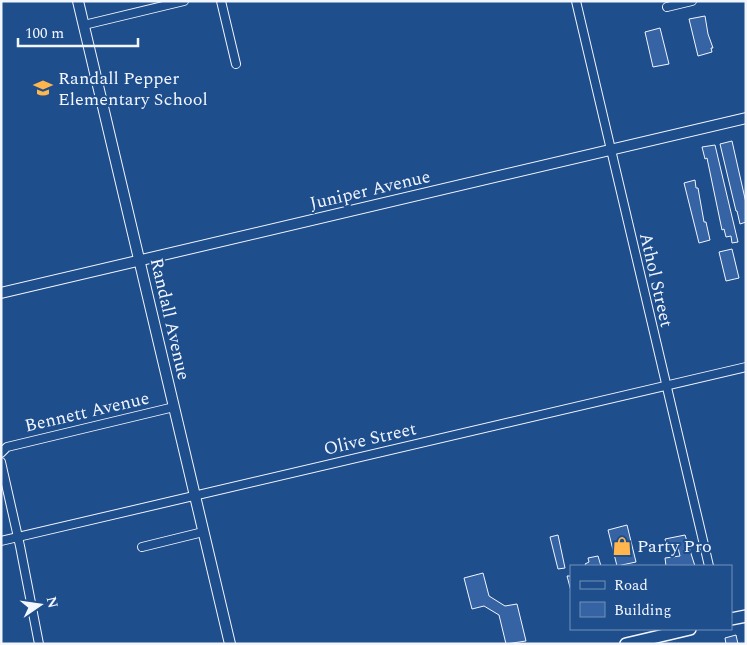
<svg xmlns="http://www.w3.org/2000/svg" width="747" height="645" font-family="Spectral,serif">
  <style>
    .building { fill: #3563a3; stroke: #f2f6ff }
    .lines { fill: none; stroke-linecap: round; stroke-linejoin: round }
    .street-casing { stroke: #f2f6ff; stroke-width: 10 }
    .secondary-casing { stroke: #f2f6ff; stroke-width: 12 }
    .primary-casing { stroke: #f2f6ff; stroke-width: 14 }
    .street { stroke: #1f4e8c; stroke-width: 8 }
    .secondary { stroke: #1f4e8c; stroke-width: 10 }
    .primary { stroke: #1f4e8c; stroke-width: 11 }
    .labels { text-anchor: middle; dominant-baseline: central; stroke-width: 4; stroke-linejoin: round; paint-order: stroke }
    .poi-label { font-size: 18px; fill: #f2f6ff; stroke: #1f4e8c; text-anchor: start }
    .street-label { font-size: 18px; fill: #f2f6ff; stroke: #1f4e8c }
  </style>
  <rect width="100%" height="100%" fill="#1f4e8c"/>
  <g class="building">
    <path d="M 705,16 L 708,34 L 713,48 L 711,48 L 712,52 L 698,56 L 689,19 Z"/>
    <path d="M 660,28 L 669,64 L 653,67 L 645,32 Z"/>
    <path d="M 732,141 L 746,203 L 746,222 L 740,224 L 737,211 L 736,211 L 720,144 Z"/>
    <path d="M 715,145 L 738,242 L 732,243 L 731,236 L 726,237 L 724,229 L 722,230 L 707,158 L 705,159 L 702,147 Z"/>
    <path d="M 695,180 L 696,188 L 698,188 L 704,222 L 706,222 L 710,240 L 699,243 L 684,183 Z"/>
    <path d="M 732,249 L 739,278 L 726,281 L 719,252 Z"/>
    <path d="M 627,525 L 636,562 L 617,566 L 608,530 Z"/>
    <path d="M 558,535 L 565,568 L 558,569 L 550,537 Z"/>
    <path d="M 685,535 L 695,566 L 666,566 L 665,558 L 680,556 L 677,544 L 667,547 L 665,539 Z"/>
    <path d="M 598,556 L 601,566 L 586,566 L 585,564 L 589,562 L 588,558 Z"/>
    <path d="M 483,573 L 489,596 L 505,606 L 517,604 L 526,641 L 506,644 L 499,615 L 484,606 L 472,609 L 464,578 Z"/>
    <path d="M 567,576 L 571,576 L 571,591 Z"/>
    <path d="M 736,635 L 738,644 L 726,644 L 725,638 Z"/>
  </g>
  <g class="lines">
    <g class="street-casing">
      <g id="street">
        <path d="M 221,1 L 236,64"/>
        <path d="M 576,1 L 709,566"/>
        <path d="M 667,7 L 692,1"/>
        <path d="M 84,25 L 184,1"/>
        <path d="M 1,453 L 7,447 L 174,407"/>
        <path d="M 1,462 L 20,546 L 39,644"/>
        <path d="M 1,541 L 746,367"/>
        <path d="M 142,547 L 203,532"/>
      </g>
    </g>
    <g class="secondary-casing">
      <g id="secondary">
        <path d="M 78,1 L 230,644"/>
        <path d="M 1,293 L 746,118"/>
      </g>
    </g>
    <g class="primary-casing">
      <g id="primary">
        <path d="M 731,619 L 746,616"/>
        <path d="M 626,644 L 690,629"/>
      </g>
    </g>
    <use href="#street" class="street"/>
    <use href="#secondary" class="secondary"/>
    <use href="#primary" class="primary"/>
  </g>
  <defs>
    <g id="school-bare" transform="scale(1.5)"><path d="M0-5L7-2L0 1L-7-2ZM-4 1L0 2.5L4 1V4Q0 6-4 4Z" fill="#ffb74d" stroke="#1f4e8c" stroke-width="2.5" paint-order="stroke"/></g>
    <g id="shop-bare" transform="scale(1.5)"><path d="M-5-2.5h2.3a2.7 3.5 0 0 1 5.4 0H5L5.5 6h-11ZM-1.5-2.5h3a1.5 2.3 0 0 0-3 0Z" fill="#ffb74d" stroke="#1f4e8c" stroke-width="2.5" paint-order="stroke"/></g>
  </defs>
  <g fill-rule="evenodd">
    <use href="#school-bare" x="43" y="88"/>
    <use href="#shop-bare" x="622" y="546"/>
  </g>
  <g class="labels">
    <g class="poi-label">
      <text x="58" y="78">Randall Pepper<tspan x="58" dy="21">Elementary School</tspan></text>
      <text x="637" y="546">Party Pro</text>
    </g>
    <g class="street-label">
      <text transform="translate(370 190) rotate(-13)">Juniper Avenue</text>
      <text transform="translate(656 280) rotate(77)">Athol Street</text>
      <text transform="translate(170 319) rotate(77)">Randall Avenue</text>
      <text transform="translate(87 412) rotate(-13)">Bennett Avenue</text>
      <text transform="translate(370 439) rotate(-13)">Olive Street</text>
    </g>
  </g>
  <rect width="747" height="645" fill="none" stroke="#f2f6ff" stroke-width="5"/>
  <rect x="570" y="565" width="162" height="65" fill="#1f4e8c" stroke="#7391ba"/>
  <rect x="580" y="581" width="25" height="8" fill="#1f4e8c" stroke="#7391ba"/>
  <text x="614" y="590" font-size="15" fill="#f2f6ff">Road</text>
  <rect x="580" y="602" width="25" height="15" fill="#3563a3" stroke="#7391ba"/>
  <text x="614" y="615" font-size="15" fill="#f2f6ff">Building</text>
  <g transform="translate(40 605) rotate(77)" stroke="#1f4e8c" stroke-width="4" paint-order="stroke">
  <path d="M0-4L9 19L0 12L-9 19Z" fill="#f2f6ff"/>
  <text y="-8" font-size="14" font-weight="bold" text-anchor="middle" fill="#f2f6ff">N</text>
  </g>
  <path d="M18 38v8h120v-8" fill="none" stroke="#f2f6ff" stroke-width="2.5"/>
  <text x="25" y="38" font-size="15" fill="#f2f6ff" stroke="#1f4e8c" stroke-width="4" paint-order="stroke">100 m</text>
</svg>
